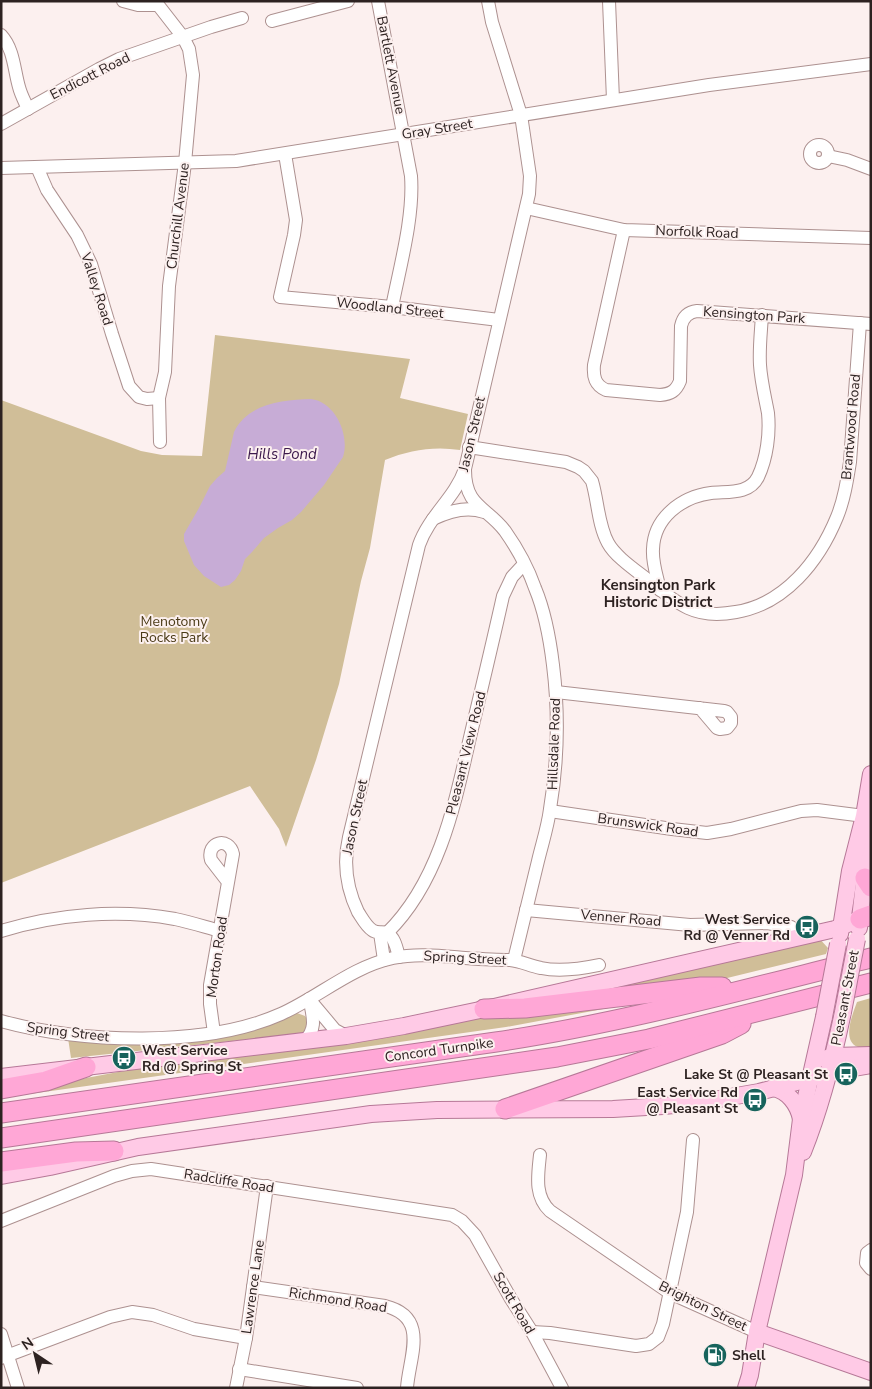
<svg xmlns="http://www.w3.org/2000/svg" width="872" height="1389" font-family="'Nunito Sans',sans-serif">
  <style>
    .green { fill: #d0be98 }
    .water { fill: #c7acd6 }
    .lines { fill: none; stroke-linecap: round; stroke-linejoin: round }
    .minor-casing { stroke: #ad9190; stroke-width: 14 }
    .major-casing { stroke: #b67897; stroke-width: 18 }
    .highway-casing { stroke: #b67897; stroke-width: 21 }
    .minor { stroke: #fff; stroke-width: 12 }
    .major { stroke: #ffcae6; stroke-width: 16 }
    .highway { stroke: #ffa7d6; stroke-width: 19 }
    .major-bridge-casing { stroke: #b67897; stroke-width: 18; stroke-linecap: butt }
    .major-bridge { stroke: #ffcae6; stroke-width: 16 }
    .labels { text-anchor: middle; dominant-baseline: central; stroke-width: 4; stroke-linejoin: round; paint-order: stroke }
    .street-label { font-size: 14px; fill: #2d2221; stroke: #fcf0ef }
    .park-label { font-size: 14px; fill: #4a3a16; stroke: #fcf0ef }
    .poi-label { font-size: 14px; font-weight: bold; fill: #2d2221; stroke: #fcf0ef; text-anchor: end }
    .water-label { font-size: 15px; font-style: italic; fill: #3c194c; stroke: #fcf0ef }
    .neighbourhood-label { font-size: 15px; font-weight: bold; fill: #2d2221; stroke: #fcf0ef }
  </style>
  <rect width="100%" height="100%" fill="#fcf0ef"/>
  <g class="green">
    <path d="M 215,335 L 410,359 L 400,398 L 468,414 L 460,450 C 434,446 409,450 385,460 L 370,548 L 361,581 L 339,684 L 316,760 L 286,847 L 279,829 L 250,786 L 1,883 L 1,400 L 141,451 L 162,455 L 202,456 Z"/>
    <path d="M 818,937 L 828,948 L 826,954 L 719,980 L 580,993 Z"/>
    <path d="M 871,998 L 871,1047 C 867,1047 861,1048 858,1047 C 841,1041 853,1013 857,1002 Z"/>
    <path d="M 625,1005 L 506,1027 L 1,1098 L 1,1094 L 150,1066 L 519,1012 Z"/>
    <path d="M 297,1013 L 305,1016 C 306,1018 308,1020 308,1023 C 311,1037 279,1036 270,1037 L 71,1058 L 68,1038 L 125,1042 Z"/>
  </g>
  <path class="water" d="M 311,399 C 336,402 350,436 343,457 L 324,485 L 301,512 L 292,520 L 278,528 L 264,538 L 252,552 L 245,559 L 241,571 L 235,580 L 229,585 L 221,587 L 204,576 L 194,565 L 184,541 L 184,534 L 199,508 L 210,486 L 217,478 L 225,471 L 234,432 C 248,403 283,400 311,399 Z"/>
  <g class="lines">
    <g class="minor-casing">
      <g id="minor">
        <path d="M 123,1 L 138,5 L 157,5"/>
        <path d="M 155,1 L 183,37 L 189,49 L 193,75 L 185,163 L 169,286 L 165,372 L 159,398 L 160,442"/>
        <path d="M 378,1 L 411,176 C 414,217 400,266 392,307"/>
        <path d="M 609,1 L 613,100"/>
        <path d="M 272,21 L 348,1"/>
        <path d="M 1,35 C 14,49 14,70 19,87 C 21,95 25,102 28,109"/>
        <path d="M 1,124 L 99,69 L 119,59 L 211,27 L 242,18"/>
        <circle cx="819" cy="154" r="9"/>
        <path d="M 285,154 L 296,220 L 294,235 L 280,297 L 392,307 L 499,320"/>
        <path d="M 828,156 L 847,160 L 871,169"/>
        <path d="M 37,167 L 47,190 L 77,235 L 91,264 L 112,334 L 129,386 L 139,397 L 147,399 L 159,398"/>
        <path d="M 1,168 L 236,161 L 709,85 L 871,64"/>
        <path d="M 526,208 L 624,230 L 871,238"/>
        <path d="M 624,230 L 594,365 C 593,377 595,385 606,390 L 660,395 C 671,394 676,391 680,381 L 681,326 C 683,317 688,312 697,311 L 871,324"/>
        <path d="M 469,447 L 566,462 L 578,467 L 584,471 L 592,481 C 598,501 598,525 608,543 C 616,558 640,573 653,584 C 664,593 675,602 688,608 C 703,615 720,615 736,612 C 785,604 819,561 837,517 C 844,500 847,481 850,462 L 860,323"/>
        <path d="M 465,470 C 465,507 487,507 505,531 C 517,548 528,568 535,588 C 545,612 550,640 553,665 C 559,713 558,761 550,809 C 548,826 542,844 538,861 C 530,894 522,927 514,960"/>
        <path d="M 433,519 C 449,511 467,506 484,512"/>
        <path d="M 660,590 C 657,576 652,563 653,549 C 654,518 681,497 711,493 C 727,491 749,495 758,477 C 767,458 770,433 768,413 C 765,397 761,381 760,365 C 759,348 761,332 762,315"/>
        <path d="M 556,692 L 724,711 L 727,712 L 731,717 L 731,723 L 727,728 L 720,729 L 717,728 L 700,708"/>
        <path d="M 550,811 L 672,829 L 707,833 L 731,829 L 801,811 L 817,810 L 864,816"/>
        <path d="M 526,910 L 690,925 L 767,923 L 791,927 L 796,931 L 799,937"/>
        <path d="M 1,931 C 57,914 118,909 175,919 C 190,922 205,927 220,931"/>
        <path d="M 380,933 L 384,960"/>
        <path d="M 387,933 C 440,881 455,803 471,733 C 482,687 493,641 503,596 L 512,577 L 524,564"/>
        <path d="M 399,957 C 397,950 395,937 387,933 C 382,931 377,934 372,930 C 366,926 362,918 358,912 C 346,887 343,863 349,837 L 419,545 C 429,516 455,498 465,469 L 529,194 L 530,176 L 521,115 L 492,22 L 488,1"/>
        <path d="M 309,999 L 335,1030 L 346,1036"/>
        <path d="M 1,1021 C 81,1043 205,1048 281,1014 C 319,997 351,967 393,958 C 417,953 441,956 465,958 C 480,959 495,960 510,960 C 521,961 530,966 541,968 C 560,972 580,969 599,965"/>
        <path d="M 214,1033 L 210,1004 L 210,985 L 233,854 C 229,836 206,842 211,860 L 228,882"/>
        <path d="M 304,1041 C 317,1030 313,1017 310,1002"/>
        <path d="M 540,1155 C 538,1175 534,1196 550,1211 L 670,1293 L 757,1332"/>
        <path d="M 1,1221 L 114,1176 L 132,1171 L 151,1169 L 452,1215 L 462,1221 L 475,1235 L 511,1299 L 532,1332 L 562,1388"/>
        <path d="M 871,1250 L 867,1253 L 866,1263 L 871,1269"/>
        <path d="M 253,1287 L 385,1306 C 430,1317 409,1357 407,1388"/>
        <path d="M 532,1332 L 550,1333 L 636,1346 L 649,1344 L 658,1337 L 663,1324 L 687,1212 L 693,1140"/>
        <path d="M 1,1334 L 18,1388"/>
        <path d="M 1,1358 L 110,1317 L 132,1312 L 153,1315 L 194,1329 L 246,1338"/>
        <path d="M 239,1369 L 357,1388"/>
        <path d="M 236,1388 L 246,1338 L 267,1186"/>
      </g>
    </g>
    <g class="major-casing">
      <g id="major">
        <path d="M 859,928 L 866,864 L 865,830"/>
        <path d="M 840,934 L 850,871 L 864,816 L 871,774"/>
        <path d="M 824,1059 L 834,1056 L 871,1055"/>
        <path d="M 1,1077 L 346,1036 L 404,1026 L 494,1007 L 835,929 L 860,919"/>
        <path d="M 773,1088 C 788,1091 798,1104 801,1119"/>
        <path d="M 803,1152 C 821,1107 833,1060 843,1012"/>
        <path d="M 1,1176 L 50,1167 L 138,1147 L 371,1114 L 437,1110 L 613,1109 L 663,1106 L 696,1103 L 759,1092 L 842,1070 L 871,1065"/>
        <path d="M 757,1332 L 871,1372"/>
        <path d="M 746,1388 L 750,1375 L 757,1332 L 794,1175 L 801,1119 L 824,1017"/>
      </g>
    </g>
    <g class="highway-casing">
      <g id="highway">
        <path d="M 865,878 L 871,887"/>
        <path d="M 860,919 L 871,915"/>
        <path d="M 484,1009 L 525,1008 L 701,987 L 722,987"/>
        <path d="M 1,1089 L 46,1081 L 86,1067"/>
        <path d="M 505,1109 L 722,1034 L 741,1024"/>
        <path d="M 1,1113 L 496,1042 C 623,1023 746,989 871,958"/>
        <path d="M 1,1138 L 557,1057 L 649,1039 L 871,983"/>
        <path d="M 1,1162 L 76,1152 L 114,1151"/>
      </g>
    </g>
    <use href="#minor" class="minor"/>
    <use href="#major" class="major"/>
    <use href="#highway" class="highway"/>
    <g class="major-bridge-casing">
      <g id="major-bridge">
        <path d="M 843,1012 L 857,939"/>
        <path d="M 824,1017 L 838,944"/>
      </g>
    </g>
    <use href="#major-bridge" class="major-bridge"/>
  </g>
  <defs>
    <g id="bus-disc" transform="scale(1.25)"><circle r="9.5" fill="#17635c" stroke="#fcf0ef"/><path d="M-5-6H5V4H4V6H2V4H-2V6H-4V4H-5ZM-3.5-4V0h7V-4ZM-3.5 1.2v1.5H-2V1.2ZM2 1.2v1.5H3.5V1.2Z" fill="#fff"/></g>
    <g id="fuel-disc" transform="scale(1.25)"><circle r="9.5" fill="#17635c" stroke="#fcf0ef"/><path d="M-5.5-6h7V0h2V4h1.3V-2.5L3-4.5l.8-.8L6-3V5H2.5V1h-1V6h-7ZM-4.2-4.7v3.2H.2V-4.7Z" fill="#fff"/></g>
  </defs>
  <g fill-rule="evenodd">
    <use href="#bus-disc" x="807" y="927"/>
    <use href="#bus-disc" x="124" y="1058"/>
    <use href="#bus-disc" x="846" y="1074"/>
    <use href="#bus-disc" x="755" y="1100"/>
    <use href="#fuel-disc" x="715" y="1355"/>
  </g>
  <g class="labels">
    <g class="street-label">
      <text transform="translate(391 65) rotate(79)">Bartlett Avenue</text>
      <text transform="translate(90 76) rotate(-27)">Endicott Road</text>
      <text transform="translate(437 129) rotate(-9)">Gray Street</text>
      <text transform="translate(178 216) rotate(-83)">Churchill Avenue</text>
      <text transform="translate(697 232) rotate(2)">Norfolk Road</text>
      <text transform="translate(97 289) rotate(72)">Valley Road</text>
      <text transform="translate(390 308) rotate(6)">Woodland Street</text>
      <text transform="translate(754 315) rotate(4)">Kensington Park</text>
      <text transform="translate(851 427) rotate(-85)">Brantwood Road</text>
      <text transform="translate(472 434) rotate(-77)">Jason Street</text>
      <text transform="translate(554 744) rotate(-88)">Hillsdale Road</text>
      <text transform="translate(466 753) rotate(-76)">Pleasant View Road</text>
      <text transform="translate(355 817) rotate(-78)">Jason Street</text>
      <text transform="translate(648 825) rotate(8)">Brunswick Road</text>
      <text transform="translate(621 918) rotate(5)">Venner Road</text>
      <text transform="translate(217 957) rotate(-82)">Morton Road</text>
      <text transform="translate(465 958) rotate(3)">Spring Street</text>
      <text transform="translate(845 998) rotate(-79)">Pleasant Street</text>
      <text transform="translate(68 1032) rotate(7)">Spring Street</text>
      <text transform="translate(439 1050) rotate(-8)">Concord Turnpike</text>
      <text transform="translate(229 1181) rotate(9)">Radcliffe Road</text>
      <text transform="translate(253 1287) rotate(-82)">Lawrence Lane</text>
      <text transform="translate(338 1300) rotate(9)">Richmond Road</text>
      <text transform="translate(514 1303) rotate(60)">Scott Road</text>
      <text transform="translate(703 1306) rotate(26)">Brighton Street</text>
    </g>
    <g class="park-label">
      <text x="174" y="621">Menotomy<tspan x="174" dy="16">Rocks Park</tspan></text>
    </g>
    <g class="poi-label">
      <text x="790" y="919">West Service<tspan x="790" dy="16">Rd @ Venner Rd</tspan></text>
      <text x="142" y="1050" text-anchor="start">West Service<tspan x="142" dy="16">Rd @ Spring St</tspan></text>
      <text x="828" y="1074">Lake St @ Pleasant St</text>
      <text x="738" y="1092">East Service Rd<tspan x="738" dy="16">@ Pleasant St</tspan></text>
      <text x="732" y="1355" text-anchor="start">Shell</text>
    </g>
    <g class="water-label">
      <text x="282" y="454">Hills Pond</text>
    </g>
    <g class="neighbourhood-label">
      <text x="658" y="585">Kensington Park<tspan x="658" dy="17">Historic District</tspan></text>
    </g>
  </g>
  <rect width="872" height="1389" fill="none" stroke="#2d2221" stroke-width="5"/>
  <g transform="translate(35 1354) rotate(325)" stroke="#fcf0ef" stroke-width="4" paint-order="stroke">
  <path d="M0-4L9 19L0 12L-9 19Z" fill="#2d2221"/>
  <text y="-8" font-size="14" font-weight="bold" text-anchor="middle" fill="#2d2221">N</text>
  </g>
</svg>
